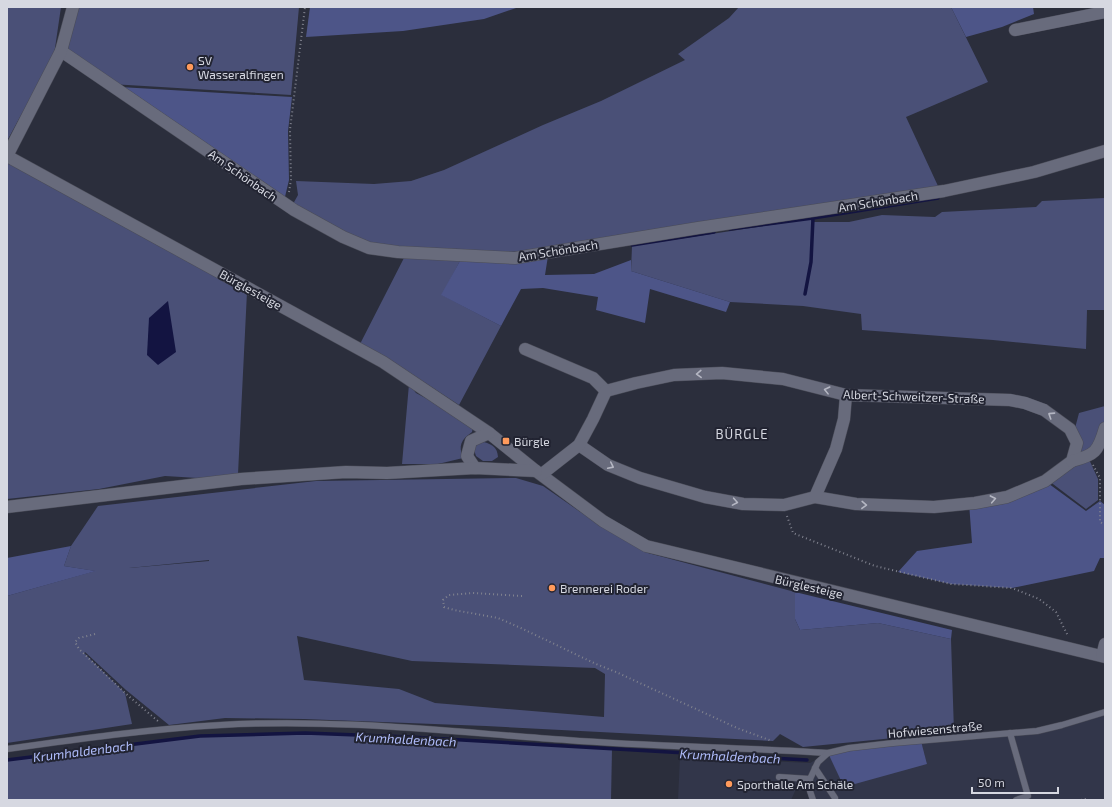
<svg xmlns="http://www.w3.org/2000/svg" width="1112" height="807" font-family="'Exo 2',sans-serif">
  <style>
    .built { fill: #32364a }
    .green { fill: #4a5077; fill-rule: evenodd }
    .forest { fill: #4d5588 }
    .water { fill: #131441 }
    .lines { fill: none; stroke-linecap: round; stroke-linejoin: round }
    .stream { stroke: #131441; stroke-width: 3.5 }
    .lane-casing { stroke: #4a4c58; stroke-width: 7 }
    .street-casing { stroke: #4a4c58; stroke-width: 13 }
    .path { stroke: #81838f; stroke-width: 2; stroke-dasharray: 1 3; stroke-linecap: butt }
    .lane { stroke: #686b7c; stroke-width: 6 }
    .street { stroke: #686b7c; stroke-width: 12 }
    .oneway { stroke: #b5b7c3 }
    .poi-dot { fill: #ff9a5b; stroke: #222432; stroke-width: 1.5 }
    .labels { text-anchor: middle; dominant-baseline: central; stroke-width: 4; stroke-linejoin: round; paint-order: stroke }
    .poi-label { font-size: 12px; fill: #d6d8e1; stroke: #222432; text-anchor: start }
    .street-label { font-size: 12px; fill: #d6d8e1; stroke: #222432 }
    .neighbourhood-label { font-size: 13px; letter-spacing: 1px; fill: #d6d8e1; stroke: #222432 }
    .water-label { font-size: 13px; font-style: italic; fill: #b1befd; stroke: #222432 }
  </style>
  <rect width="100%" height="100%" fill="#2b2e3c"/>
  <path class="built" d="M 1105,712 L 1105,800 L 813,800 L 808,781 L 800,780 L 791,800 L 678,800 L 680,757 L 810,763 L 828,753 L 927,764 L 921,741 L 1037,731 Z"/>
  <g class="green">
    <path d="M 7,7 L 61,7 L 54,55 L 7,141 Z"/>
    <path d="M 73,7 L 299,7 L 291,95 L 111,84 L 61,51 Z"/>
    <path d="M 739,7 L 951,7 L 988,82 L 906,117 L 938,186 L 524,251 L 496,253 L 379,246 L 348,236 L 293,204 L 298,195 L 296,181 L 374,184 L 411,181 L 444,170 L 543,125 L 601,101 L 685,60 L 678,54 L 729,18 Z"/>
    <path d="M 7,160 L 247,292 L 238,474 L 198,478 L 165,476 L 99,489 L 7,499 Z"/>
    <path d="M 1105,198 L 1105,310 L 1087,310 L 1086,349 L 993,340 L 862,330 L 861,314 L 803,306 L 730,302 L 631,271 L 632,246 L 810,219 L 813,222 L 849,222 L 882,215 L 935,217 L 942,212 L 1036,207 L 1042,201 Z"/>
    <path d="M 405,256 L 461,259 L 442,295 L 501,326 L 459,405 L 393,362 L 360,344 Z"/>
    <path d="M 409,384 L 416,393 L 439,405 L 473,427 L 472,432 C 461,440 458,445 463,458 L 438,464 L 402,464 Z"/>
    <path d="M 1105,406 C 1105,431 1102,436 1087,455 L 1098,479 L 1098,500 L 1086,509 L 1049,481 L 1073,462 L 1074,432 L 1079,413 Z"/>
    <path d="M 484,442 C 493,445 497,447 498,457 L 492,461 L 483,461 L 476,456 L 474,450 L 477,444 Z"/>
    <path d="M 516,478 L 543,486 L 579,511 L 648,553 L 795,592 L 795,619 L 800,630 L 878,623 L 951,639 L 954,732 L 803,747 L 780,734 L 773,741 L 486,726 L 304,719 L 225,718 L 169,725 L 126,690 L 85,652 L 84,653 L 125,693 L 132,724 L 7,743 L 7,596 L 95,571 L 64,566 L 71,546 L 98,506 L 316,481 ZM 209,561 L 129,568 L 209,560 ZM 297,636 L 412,661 L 595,668 L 605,674 L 604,717 L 435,703 L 399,689 L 304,680 Z"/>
    <path d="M 305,733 L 410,737 L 612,749 L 611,800 L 7,800 L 7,760 L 200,736 Z"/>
  </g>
  <g class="forest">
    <path d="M 310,7 L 519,7 L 484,19 L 403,31 L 306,37 Z"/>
    <path d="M 951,7 L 1033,7 L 1034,14 L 1002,27 L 966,37 Z"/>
    <path d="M 120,87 L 292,97 L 288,131 L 289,180 L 284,201 Z"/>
    <path d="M 548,256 L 545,275 L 594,274 L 631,260 L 631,271 L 730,302 L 726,312 L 650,289 L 645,323 L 596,310 L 598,297 L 543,288 L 521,289 L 501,326 L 441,295 L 461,259 Z"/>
    <path d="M 1045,481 L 1086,511 L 1100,501 L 1105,505 L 1105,558 L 1100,558 L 1094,571 L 1012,588 L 951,584 L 898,572 L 917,551 L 972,543 L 969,503 Z"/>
    <path d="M 71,546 L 64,566 L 96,571 L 7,596 L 7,558 Z"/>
    <path d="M 795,592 L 952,630 L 951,639 L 878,623 L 800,630 L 795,619 Z"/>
    <path d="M 921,741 L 927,764 L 844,787 L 828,753 Z"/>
  </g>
  <path class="water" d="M 168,301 L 176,352 L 158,365 L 147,355 L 149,318 Z"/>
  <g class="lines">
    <g class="stream">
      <path d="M 730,229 L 813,218"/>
      <path d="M 632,245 L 714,232"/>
      <path d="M 805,294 L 811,262 L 813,218 L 938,198"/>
      <path d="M 7,760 L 200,736 L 305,733 L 410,737 L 807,760"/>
    </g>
    <g class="lane-casing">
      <g id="lane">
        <path d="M 1010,733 L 1028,796 L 1016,800"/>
        <path d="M 7,749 C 78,739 149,729 221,725 C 336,718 452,732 567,740 C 654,747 741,747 828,753"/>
        <path d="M 815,768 L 835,798"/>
        <path d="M 779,777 L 810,779 L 818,762 L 828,753 L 849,748 L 893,743 L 1037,731 L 1062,725 L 1105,712"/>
        <path d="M 810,779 L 810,791 L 813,800"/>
      </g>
    </g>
    <g class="street-casing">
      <g id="street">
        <path d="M 1015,30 L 1105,12"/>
        <path d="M 61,51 L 294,210 L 343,237 L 369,248 L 398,252 L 515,258 L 698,228 L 944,191 L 1034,172 L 1105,151"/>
        <path d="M 7,156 L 383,362 L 489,433 L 536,471 L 603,521 L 646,546 L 1105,657"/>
        <path d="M 7,156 L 61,51 L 73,7"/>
        <path d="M 525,349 L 593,378 L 606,391"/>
        <path d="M 579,445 L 608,465 L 640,478 L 705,497 L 743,504 L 784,505 L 815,497 L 856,504 L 934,507 L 975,503 L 1007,497 L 1045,481 L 1072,461 L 1077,443 L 1070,429 L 1044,410 L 1025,403 L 1010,400 L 846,395 L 783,379 L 722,373 L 674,375 L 636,383 L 606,391"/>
        <path d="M 1072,461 C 1095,455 1098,452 1105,428"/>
        <path d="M 475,468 L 467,456 L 471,441 L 489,433"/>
        <path d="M 542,474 L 579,445 L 593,419 L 606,391"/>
        <path d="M 815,497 L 836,449 L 844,419 L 846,395"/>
        <path d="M 7,507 L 241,479 L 346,472 L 387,473 L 475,468 L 536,471"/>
        <path d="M 1102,656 L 1105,644"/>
      </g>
    </g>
    <g class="path">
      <path d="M 289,192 L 291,180 L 290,130 L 305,7"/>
      <path d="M 1093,465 L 1100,478 L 1100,522 L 1105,525"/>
      <path d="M 787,516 L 793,533 L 875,566 L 951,584 L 1012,588 L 1039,599 L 1056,612 L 1068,636"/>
      <path d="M 522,596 L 473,593 L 449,595 L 443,600 L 444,607 L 454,610 L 498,618 L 523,629 L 596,664 L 616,672 L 737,728 L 772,741"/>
      <path d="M 95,634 L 79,638 L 75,642 L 79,649 L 125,693 L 159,722"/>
      <path d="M 1081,800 L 1085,799 L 1085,800"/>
    </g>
    <use href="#lane" class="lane"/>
    <use href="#street" class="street"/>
  </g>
  <defs><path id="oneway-chevron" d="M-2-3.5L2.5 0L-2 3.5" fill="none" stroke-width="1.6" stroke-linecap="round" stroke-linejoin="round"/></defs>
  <g class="oneway">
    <use href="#oneway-chevron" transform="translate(699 374) rotate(178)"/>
    <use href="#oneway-chevron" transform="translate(827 390) rotate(-166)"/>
    <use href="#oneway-chevron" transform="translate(1051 415) rotate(-147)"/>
    <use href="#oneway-chevron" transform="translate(611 466) rotate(26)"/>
    <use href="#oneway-chevron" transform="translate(993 499) rotate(-11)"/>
    <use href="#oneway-chevron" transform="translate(735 502) rotate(10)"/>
    <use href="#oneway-chevron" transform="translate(864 505) rotate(2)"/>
  </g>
  <g class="poi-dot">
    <circle cx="190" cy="67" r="4"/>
    <rect x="502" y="437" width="8" height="8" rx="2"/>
    <circle cx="552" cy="588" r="4"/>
    <circle cx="729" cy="784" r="4"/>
  </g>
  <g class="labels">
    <g class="poi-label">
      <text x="198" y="60">SV<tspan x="198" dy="14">Wasseralfingen</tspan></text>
      <text x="514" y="441">Bürgle</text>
      <text x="560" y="588">Brennerei Roder</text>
      <text x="737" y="784">Sporthalle Am Schäle</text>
    </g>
    <g class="street-label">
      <text transform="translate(243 175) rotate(35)">Am Schönbach</text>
      <text transform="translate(878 201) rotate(-9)">Am Schönbach</text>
      <text transform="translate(558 250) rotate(-9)">Am Schönbach</text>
      <text transform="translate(251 289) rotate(29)">Bürglesteige</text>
      <text transform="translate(914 396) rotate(2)">Albert-Schweitzer-Straße</text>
      <text transform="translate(809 586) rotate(13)">Bürglesteige</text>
      <text transform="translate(935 729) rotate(-5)">Hofwiesenstraße</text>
    </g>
    <g class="neighbourhood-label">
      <text x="742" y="434">BÜRGLE</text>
    </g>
    <g class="water-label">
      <text transform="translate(406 739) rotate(3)">Krumhaldenbach</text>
      <text transform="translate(83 751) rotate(-7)">Krumhaldenbach</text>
      <text transform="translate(730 756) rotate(3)">Krumhaldenbach</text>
    </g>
  </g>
  <rect width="1112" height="807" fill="none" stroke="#d6d8e1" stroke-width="16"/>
  <path d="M972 787v6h86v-6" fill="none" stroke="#d6d8e1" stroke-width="2"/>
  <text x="978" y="787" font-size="12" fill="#d6d8e1" stroke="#222432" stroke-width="3" paint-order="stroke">50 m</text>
</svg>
